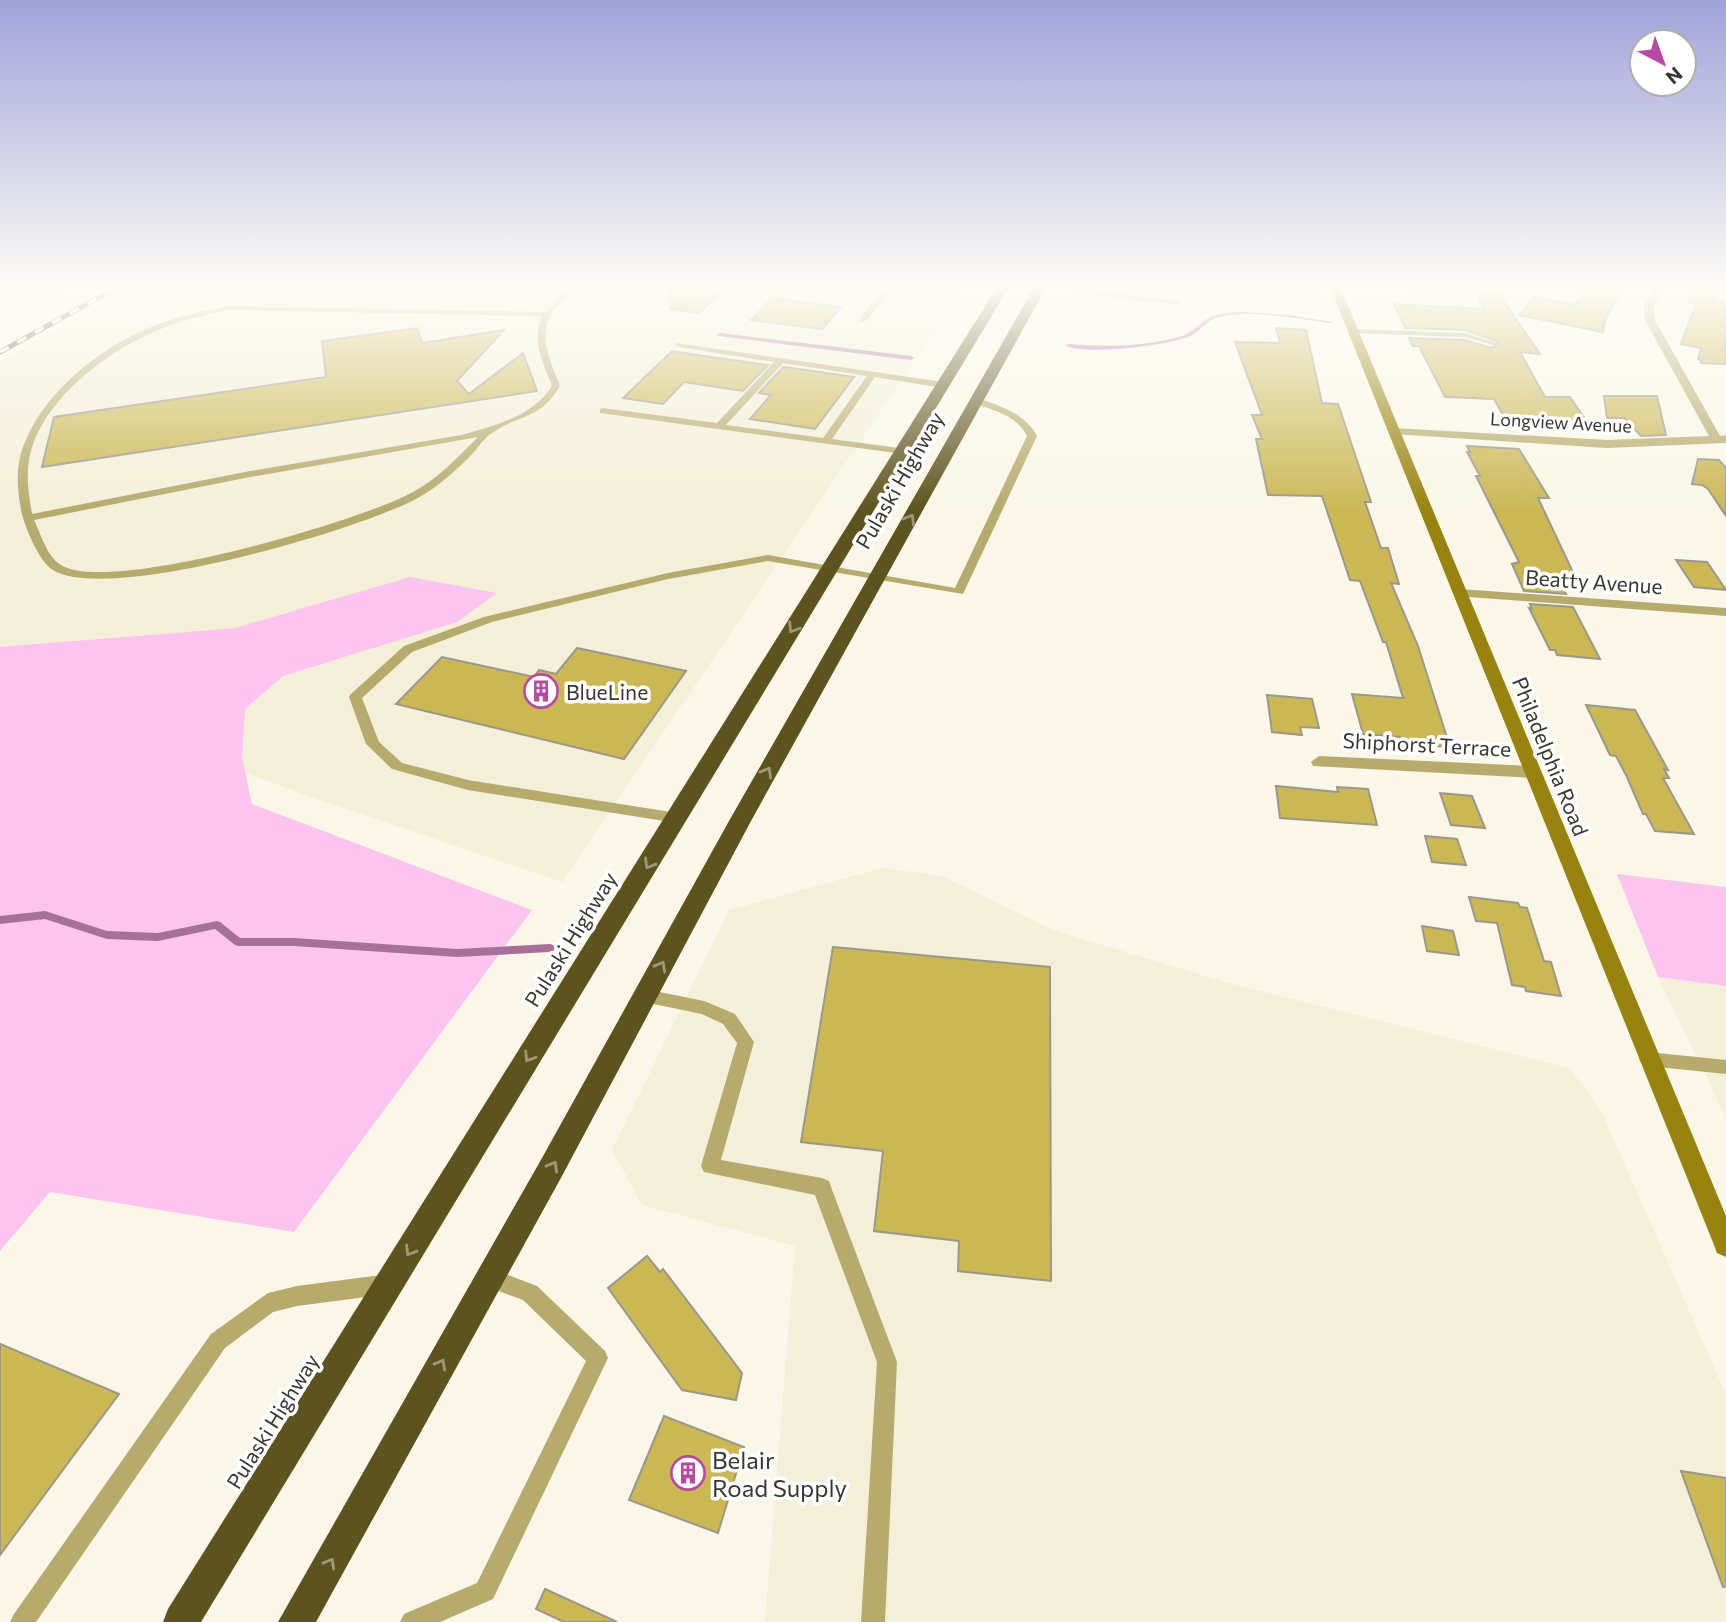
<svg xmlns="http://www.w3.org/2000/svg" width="1726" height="1622" font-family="Commissioner,sans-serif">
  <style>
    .built { fill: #f3efd8 }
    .green { fill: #fcc4ee }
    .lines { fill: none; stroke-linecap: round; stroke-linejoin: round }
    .stream { fill: #a77098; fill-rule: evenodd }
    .building { fill: #cbb855; stroke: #9b988a; stroke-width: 2 }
    .lane { fill: #b6aa6d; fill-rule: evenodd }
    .street { fill: #b6aa6d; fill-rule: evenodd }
    .secondary { fill: #97830d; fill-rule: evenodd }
    .highway { fill: #5d531e; fill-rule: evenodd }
    .rail-casing { stroke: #4d4b44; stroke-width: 5 }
    .rail { stroke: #fff; stroke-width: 3.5; stroke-dasharray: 10; stroke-linecap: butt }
    .oneway { stroke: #9e9878 }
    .labels { text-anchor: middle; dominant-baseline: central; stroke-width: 7; stroke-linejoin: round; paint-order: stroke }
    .far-street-label { font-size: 18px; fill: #373630; stroke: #fff }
    .street-label { font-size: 21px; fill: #373630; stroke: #fff }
    .poi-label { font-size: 21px; fill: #373630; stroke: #fff; text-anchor: start }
    .near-poi-label { font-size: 24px; fill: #373630; stroke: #fff; text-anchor: start }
  </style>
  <rect width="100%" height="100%" fill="#faf7e8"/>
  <g class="built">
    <path d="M 0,284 L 82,284 L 0,325 Z"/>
    <path d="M 138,284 L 967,284 L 562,882 L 305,795 L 116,724 L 233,628 L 0,647 L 0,361 Z"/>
    <path d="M 1080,284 L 1314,284 L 1317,310 L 1224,311 L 1192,317 L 1067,303 Z"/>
    <path d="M 882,868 L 942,876 L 1053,930 L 1225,982 L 1570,1068 L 1602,1113 L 1726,1394 L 1726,1622 L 765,1622 L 795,1246 L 642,1205 L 612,1150 L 729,910 Z"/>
    <path d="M 1658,977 L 1726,986 L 1726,1118 Z"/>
  </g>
  <g class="green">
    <path d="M 410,577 L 497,593 L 457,622 L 283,676 L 245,709 L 242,757 L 252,804 L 532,910 L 294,1232 L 50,1192 L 0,1251 L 0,647 L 235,628 Z"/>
    <path d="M 1617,874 L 1726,887 L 1726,986 L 1658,977 Z"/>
  </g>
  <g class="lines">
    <g class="stream">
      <path d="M 1246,312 L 1288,315 L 1333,322 L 1331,323 C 1295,319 1255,309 1219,317 C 1206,320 1200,333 1188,337 C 1162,346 1091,355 1066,346 L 1069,344 C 1106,347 1146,347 1182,336 C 1193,332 1199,323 1209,318 C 1220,312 1234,312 1246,312 Z"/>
      <path d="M 720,333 L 911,356 L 914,358 L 911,360 L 718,336 L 717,335 Z"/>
      <path d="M 45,911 L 107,931 L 158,933 L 217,921 L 220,922 L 240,938 L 294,938 L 457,949 L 550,944 L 553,945 L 555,948 L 553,951 L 550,952 L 457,957 L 294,946 L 238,946 L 235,945 L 215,929 L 158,941 L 107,939 L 45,919 L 0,924 L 0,916 Z"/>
    </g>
  </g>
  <g class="building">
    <path d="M 669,284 L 731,284 L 699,313 L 670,309 Z"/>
    <path d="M 1590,284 L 1625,284 L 1605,320 L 1603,332 L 1519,315 L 1534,297 L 1575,305 Z"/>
    <path d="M 1696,284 L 1725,284 L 1714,300 L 1726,302 L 1726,364 L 1701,363 L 1701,360 L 1698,359 L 1701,348 L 1681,344 L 1696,304 L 1688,302 Z"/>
    <path d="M 1475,291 L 1498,293 L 1540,354 L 1520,352 L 1545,397 L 1570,397 L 1585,419 L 1560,420 L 1564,427 L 1508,424 L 1494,399 L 1445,397 L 1419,346 L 1413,346 L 1409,338 L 1465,340 L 1492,348 L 1499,342 L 1465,330 L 1405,328 L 1394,304 L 1484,309 Z"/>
    <path d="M 772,298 L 841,307 L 822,329 L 751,320 Z"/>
    <path d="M 417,328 L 422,343 L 504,330 L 457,381 L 469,394 L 523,353 L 537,391 L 42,467 L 54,417 L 326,377 L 322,341 Z"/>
    <path d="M 1276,328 L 1306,330 L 1322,403 L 1338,404 L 1371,502 L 1365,502 L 1381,548 L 1388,548 L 1399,584 L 1391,583 L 1418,646 L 1450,747 L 1402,744 L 1400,737 L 1363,734 L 1352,694 L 1403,698 L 1386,642 L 1383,642 L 1360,581 L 1350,580 L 1322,496 L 1268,495 L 1256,439 L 1262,439 L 1252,415 L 1262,415 L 1235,342 L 1280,343 Z"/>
    <path d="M 672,351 L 704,356 L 768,365 L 743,391 L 684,382 L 663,404 L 623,398 Z"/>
    <path d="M 783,367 L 799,369 L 854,377 L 815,429 L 750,419 L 771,395 L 759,393 Z"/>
    <path d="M 1604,396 L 1657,396 L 1666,435 L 1641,436 L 1624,418 L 1607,418 Z"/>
    <path d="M 1467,446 L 1519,449 L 1549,498 L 1538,498 L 1579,585 L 1561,583 L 1566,594 L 1524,591 L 1512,564 L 1519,562 L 1476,476 L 1480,476 L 1467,452 L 1470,452 Z"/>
    <path d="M 1698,459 L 1719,460 L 1726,468 L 1726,516 L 1708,489 L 1702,485 L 1692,484 Z"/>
    <path d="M 1676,560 L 1707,562 L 1726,590 L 1694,587 Z"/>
    <path d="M 1530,604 L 1573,607 L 1600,659 L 1557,655 L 1555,650 L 1550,650 L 1529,608 L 1532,609 Z"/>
    <path d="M 577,648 L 686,671 L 624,759 L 396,704 L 442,657 L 534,677 L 539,670 L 556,674 Z"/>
    <path d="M 1267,695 L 1312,699 L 1319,728 L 1300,727 L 1302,735 L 1272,732 Z"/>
    <path d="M 1586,705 L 1635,710 L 1668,770 L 1664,769 L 1669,778 L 1663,778 L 1694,834 L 1655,831 L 1646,814 L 1643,814 L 1627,777 L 1616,756 L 1610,755 Z"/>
    <path d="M 1276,786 L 1338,792 L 1337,787 L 1368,789 L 1377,825 L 1280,818 Z"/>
    <path d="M 1440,793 L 1472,796 L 1485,828 L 1451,825 Z"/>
    <path d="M 1425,836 L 1457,839 L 1466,865 L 1432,862 Z"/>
    <path d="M 1469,897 L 1518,903 L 1520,907 L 1527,908 L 1544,961 L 1551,962 L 1561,996 L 1526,991 L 1525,987 L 1512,985 L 1497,923 L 1476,921 Z"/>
    <path d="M 1422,926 L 1453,931 L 1459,955 L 1427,951 Z"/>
    <path d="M 833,947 L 1050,967 L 1051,1281 L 958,1271 L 959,1241 L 874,1231 L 883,1151 L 801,1142 Z"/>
    <path d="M 647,1256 L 660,1272 L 663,1269 L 742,1373 L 736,1400 L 682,1390 L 608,1288 Z"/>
    <path d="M 0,1344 L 119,1394 L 0,1555 Z"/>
    <path d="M 664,1416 L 744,1447 L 718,1533 L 629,1500 Z"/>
    <path d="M 1681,1471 L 1726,1478 L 1726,1586 L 1723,1587 Z"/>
    <path d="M 545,1589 L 617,1622 L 564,1622 L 536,1609 Z"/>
  </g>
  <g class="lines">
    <g class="lane">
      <path d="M 573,284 L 581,284 C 573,292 564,299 556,307 C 535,331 550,360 560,386 C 540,420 519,414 492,433 C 485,437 479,446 474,452 C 457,470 438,487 416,499 C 358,530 108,604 53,570 C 39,562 24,525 21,510 C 18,492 16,475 20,457 C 37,396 99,347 156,325 C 179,316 204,311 228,306 L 545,312 ZM 228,310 L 542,316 C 531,340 543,363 552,386 C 534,416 492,427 461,435 L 245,472 L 32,514 C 29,496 26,479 29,461 C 38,402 109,349 161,329 C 182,320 205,315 228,310 ZM 478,437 C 457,458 436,481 409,494 C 356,522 109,595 61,565 C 47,557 41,534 34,520 L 245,478 Z"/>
      <path d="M 889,284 L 897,284 L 866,321 L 860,321 L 860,317 Z"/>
      <path d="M 1067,284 L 1095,285 L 1099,287 L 1097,291 L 1178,301 L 1182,303 L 1178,305 L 1092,295 L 1088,293 L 1090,289 Z"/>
      <path d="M 1330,284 L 1469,288 L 1473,290 L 1469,292 L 1334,286 Z"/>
      <path d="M 1353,329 L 1465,333 L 1497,343 L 1493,345 L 1465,337 L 1350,333 L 1349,331 Z"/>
      <path d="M 676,343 L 943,382 L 947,385 L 943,388 L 875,377 L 832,439 L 906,449 L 906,453 L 903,454 L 600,413 L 600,409 L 603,408 L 717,423 L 774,362 L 679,347 L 675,345 ZM 783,363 L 867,376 L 823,438 L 726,425 Z"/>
      <path d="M 977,398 C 1000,406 1025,413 1037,436 L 963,594 L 768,561 L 668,579 L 492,622 L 412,652 L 362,698 L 379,742 L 402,763 L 468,780 L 677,813 L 684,818 L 682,822 L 677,823 L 468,790 L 392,769 L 366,744 L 349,697 L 351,694 L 404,646 L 484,617 L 668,573 L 768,555 L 955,588 L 1027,436 C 1017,415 994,411 974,403 L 974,399 Z"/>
      <path d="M 645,989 L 704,1001 L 735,1014 L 754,1042 L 721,1160 L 822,1178 L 829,1181 L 831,1187 L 897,1362 L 885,1622 L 861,1622 L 877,1362 L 815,1195 L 704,1172 L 701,1166 L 737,1043 L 723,1024 L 702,1014 L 639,1001 L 637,996 L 639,991 Z"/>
      <path d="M 1648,1052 L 1726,1060 L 1726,1074 L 1648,1066 L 1642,1064 L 1639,1059 L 1642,1054 Z"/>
      <path d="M 490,1268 L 537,1286 L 605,1351 L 608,1358 L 493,1599 L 440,1622 L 400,1622 L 404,1614 L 477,1583 L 586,1361 L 523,1300 L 483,1285 L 480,1278 L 483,1271 Z"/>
      <path d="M 389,1274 L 396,1277 L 399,1284 L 396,1291 L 389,1294 L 297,1306 L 273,1312 L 225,1348 L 36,1622 L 10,1622 L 14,1614 L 211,1334 L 268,1293 L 297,1286 Z"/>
    </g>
    <g class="street">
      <path d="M 1657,284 L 1667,284 L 1654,306 L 1655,320 L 1720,436 L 1726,435 L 1726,443 L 1607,448 L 1394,434 L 1388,431 L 1394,428 L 1607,440 L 1709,436 L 1645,320 L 1644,306 Z"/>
      <path d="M 1460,589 L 1726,608 L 1726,616 L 1455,596 L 1453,593 Z"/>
      <path d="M 1319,756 L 1533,766 L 1541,772 L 1533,778 L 1313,766 L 1311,762 Z"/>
    </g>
    <path class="secondary" d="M 1329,284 L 1339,284 L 1726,1216 L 1726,1257 L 1717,1253 L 1714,1245 Z"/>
    <g class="highway">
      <path d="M 999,284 L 1011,284 L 201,1622 L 163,1622 L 168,1609 Z"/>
      <path d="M 1036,284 L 1048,284 L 751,821 L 562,1176 L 316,1622 L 278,1622 L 542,1158 L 729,821 Z"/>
    </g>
    <g class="rail-casing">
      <path id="rail" d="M 0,352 L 123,284"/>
    </g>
    <use href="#rail" class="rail"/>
  </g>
  <defs><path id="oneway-chevron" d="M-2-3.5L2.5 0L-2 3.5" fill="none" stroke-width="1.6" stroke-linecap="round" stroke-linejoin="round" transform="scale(1.75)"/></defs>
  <g class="oneway">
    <use href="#oneway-chevron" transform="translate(910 519) rotate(-60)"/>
    <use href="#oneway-chevron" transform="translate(793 628) rotate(122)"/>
    <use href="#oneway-chevron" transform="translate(767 772) rotate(-61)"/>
    <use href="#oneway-chevron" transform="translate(649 864) rotate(121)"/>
    <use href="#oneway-chevron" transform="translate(661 966) rotate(-61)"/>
    <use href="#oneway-chevron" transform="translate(529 1057) rotate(122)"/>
    <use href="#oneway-chevron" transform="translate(553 1166) rotate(-61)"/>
    <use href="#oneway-chevron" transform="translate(410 1251) rotate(121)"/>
    <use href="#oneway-chevron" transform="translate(441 1364) rotate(-61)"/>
    <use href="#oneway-chevron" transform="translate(330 1563) rotate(-61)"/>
  </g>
  <linearGradient id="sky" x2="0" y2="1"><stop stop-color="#a1a3da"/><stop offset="0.56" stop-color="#fdfbf5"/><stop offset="1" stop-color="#fdfbf5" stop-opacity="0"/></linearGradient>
  <rect width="1726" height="511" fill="url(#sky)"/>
  <defs>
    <g id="building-ring" transform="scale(1.75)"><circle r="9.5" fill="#fff" stroke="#ba49a4" stroke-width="1.5"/><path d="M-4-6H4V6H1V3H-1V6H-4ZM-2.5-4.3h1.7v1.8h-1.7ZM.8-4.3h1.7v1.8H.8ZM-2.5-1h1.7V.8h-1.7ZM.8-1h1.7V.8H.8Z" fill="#ba49a4"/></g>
  </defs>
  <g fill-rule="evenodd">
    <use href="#building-ring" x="541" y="691"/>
    <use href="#building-ring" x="688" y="1473"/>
  </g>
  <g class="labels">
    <g class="far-street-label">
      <text transform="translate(1561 422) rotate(3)">Longview Avenue</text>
    </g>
    <g class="street-label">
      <text transform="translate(899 480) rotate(-60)">Pulaski Highway</text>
      <text transform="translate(1594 581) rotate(4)">Beatty Avenue</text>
      <text transform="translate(1427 744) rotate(3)">Shiphorst Terrace</text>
      <text transform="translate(1551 756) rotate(68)">Philadelphia Road</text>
      <text transform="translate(570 939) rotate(-58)">Pulaski Highway</text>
      <text transform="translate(272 1421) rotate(-58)">Pulaski Highway</text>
    </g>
    <g class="poi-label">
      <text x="566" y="691">BlueLine</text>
    </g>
    <g class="near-poi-label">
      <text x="712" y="1459">Belair<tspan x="712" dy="28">Road Supply</tspan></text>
    </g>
  </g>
  <g transform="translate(1663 63) rotate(139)"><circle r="33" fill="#ffffff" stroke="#afafac" stroke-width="2"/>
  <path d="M0-5L12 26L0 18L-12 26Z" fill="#ba49a4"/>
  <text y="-10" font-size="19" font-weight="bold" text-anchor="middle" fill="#373630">N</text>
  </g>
</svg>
